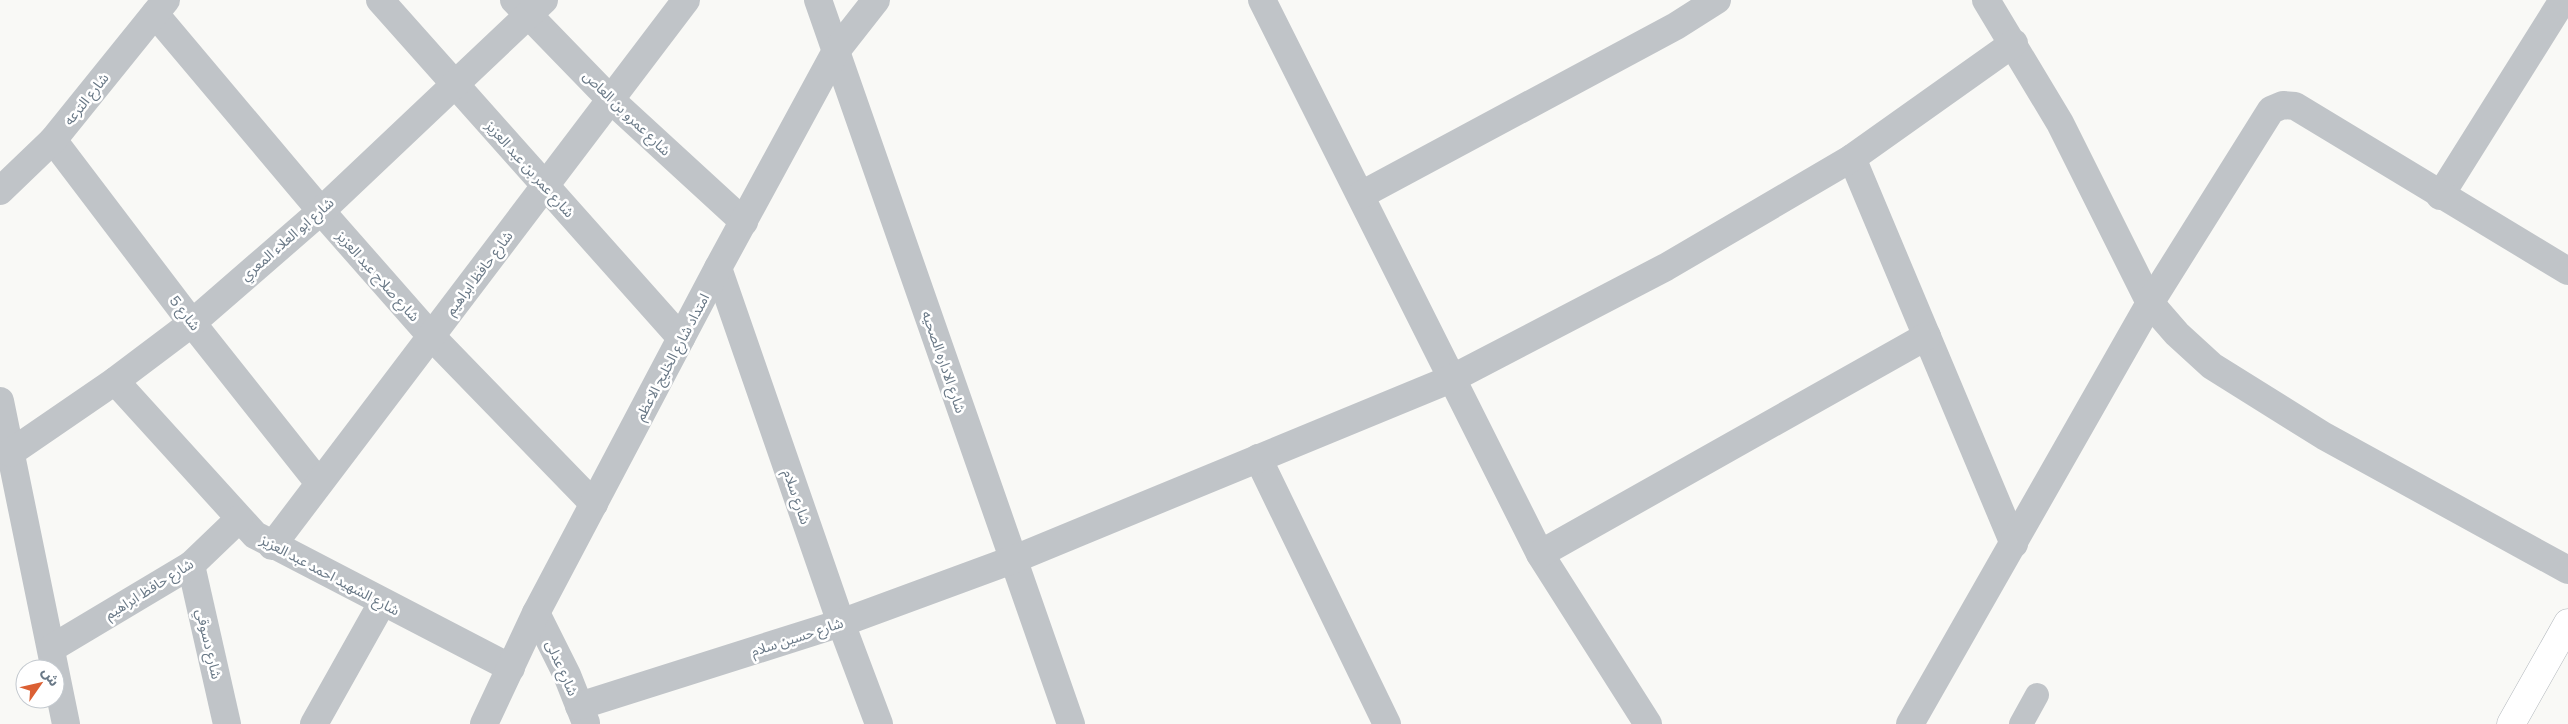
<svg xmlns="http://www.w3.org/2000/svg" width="2568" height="724" font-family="'Public Sans','Noto Sans Arabic',sans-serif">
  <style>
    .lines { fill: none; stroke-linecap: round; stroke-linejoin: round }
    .secondary-casing { stroke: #b3b8bd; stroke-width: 29 }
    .lane { stroke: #c0c4c8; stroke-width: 24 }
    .street { stroke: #c0c4c8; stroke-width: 28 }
    .secondary { stroke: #fff; stroke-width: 28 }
    .labels { text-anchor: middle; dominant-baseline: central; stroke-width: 5; stroke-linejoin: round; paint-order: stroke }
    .street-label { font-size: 14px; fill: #697886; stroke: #fff }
  </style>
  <rect width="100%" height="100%" fill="#f9f9f6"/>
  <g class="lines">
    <g class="secondary-casing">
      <path id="secondary" d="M 2511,724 L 2568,623"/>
    </g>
    <path class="lane" d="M 2021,724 L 2037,695"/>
    <g class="street">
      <path d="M 380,0 L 681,338"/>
      <path d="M 514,0 L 611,100 L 744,222"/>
      <path d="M 818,0 L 1071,724"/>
      <path d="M 1262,0 L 1540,554 L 1648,724"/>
      <path d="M 1986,0 L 2060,123 L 2150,303 L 2177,334 L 2212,366 L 2324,436 L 2568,570"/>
      <path d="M 155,14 L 321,211 L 431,336 L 594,504"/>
      <path d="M 53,140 L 192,323 L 319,483"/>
      <path d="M 1852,158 L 2014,544"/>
      <path d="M 0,191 L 53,140 L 166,0"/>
      <path d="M 1361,195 L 1676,26 L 1717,0"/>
      <path d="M 2440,196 L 2563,0"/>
      <path d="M 718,268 L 841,623 L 879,724"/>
      <path d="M 115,381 L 255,535 L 511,668"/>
      <path d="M 0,401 L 66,724"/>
      <path d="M 10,453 L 115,381 L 192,323 L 321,211 L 544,0"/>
      <path d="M 1258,458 L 1387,724"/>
      <path d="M 272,546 L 686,0"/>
      <path d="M 1540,554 L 1927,336"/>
      <path d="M 191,565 L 227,724"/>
      <path d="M 536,613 L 567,675 L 586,723"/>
      <path d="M 52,648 L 191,565 L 239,519"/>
      <path d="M 579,706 L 841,623 L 1012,560 L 1451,379 L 1666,267 L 1852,158 L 2014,43"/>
      <path d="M 314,724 L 382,603"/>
      <path d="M 484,724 L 536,613 L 718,268 L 836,51 L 876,0"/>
      <path d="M 1910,724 L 2150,303 L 2271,110 L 2283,105 L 2295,106 L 2568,271"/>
    </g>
    <use href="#secondary" class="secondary"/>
  </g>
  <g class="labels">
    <g class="street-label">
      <text transform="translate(86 99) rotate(-51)">شارع الترعه</text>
      <text transform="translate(627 113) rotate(44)">شارع عمرو بن العاص</text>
      <text transform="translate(530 169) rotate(48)">شارع عمر بن عبد العزيز</text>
      <text transform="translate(287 239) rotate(-41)">شارع ابو العلاء المعري</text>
      <text transform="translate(479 273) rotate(-53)">شارع حافظ ابراهيم</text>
      <text transform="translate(378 276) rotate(48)">شارع صلاح عبد العزيز</text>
      <text transform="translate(185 313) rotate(52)">شارع 5</text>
      <text transform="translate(672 357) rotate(-62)">امتداد شارع الخليج الاعظم</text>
      <text transform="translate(944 362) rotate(71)">شارع الاداره الصحيه</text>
      <text transform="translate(797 497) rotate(71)">شارع سلام</text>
      <text transform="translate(330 575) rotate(28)">شارع الشهيد احمد عبد العزيز</text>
      <text transform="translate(149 589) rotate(-32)">شارع حافظ ابراهيم</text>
      <text transform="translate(797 637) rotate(-18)">شارع حسين سلام</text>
      <text transform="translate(209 644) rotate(77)">شارع دسوقي</text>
      <text transform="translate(562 668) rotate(66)">شارع عدلى</text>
    </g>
  </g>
  <g transform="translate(40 684) rotate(56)"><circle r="24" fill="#ffffff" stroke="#c3c9cf"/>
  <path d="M0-4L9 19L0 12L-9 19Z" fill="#db6034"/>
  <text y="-8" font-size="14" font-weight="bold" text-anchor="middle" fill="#697886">ش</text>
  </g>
</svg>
